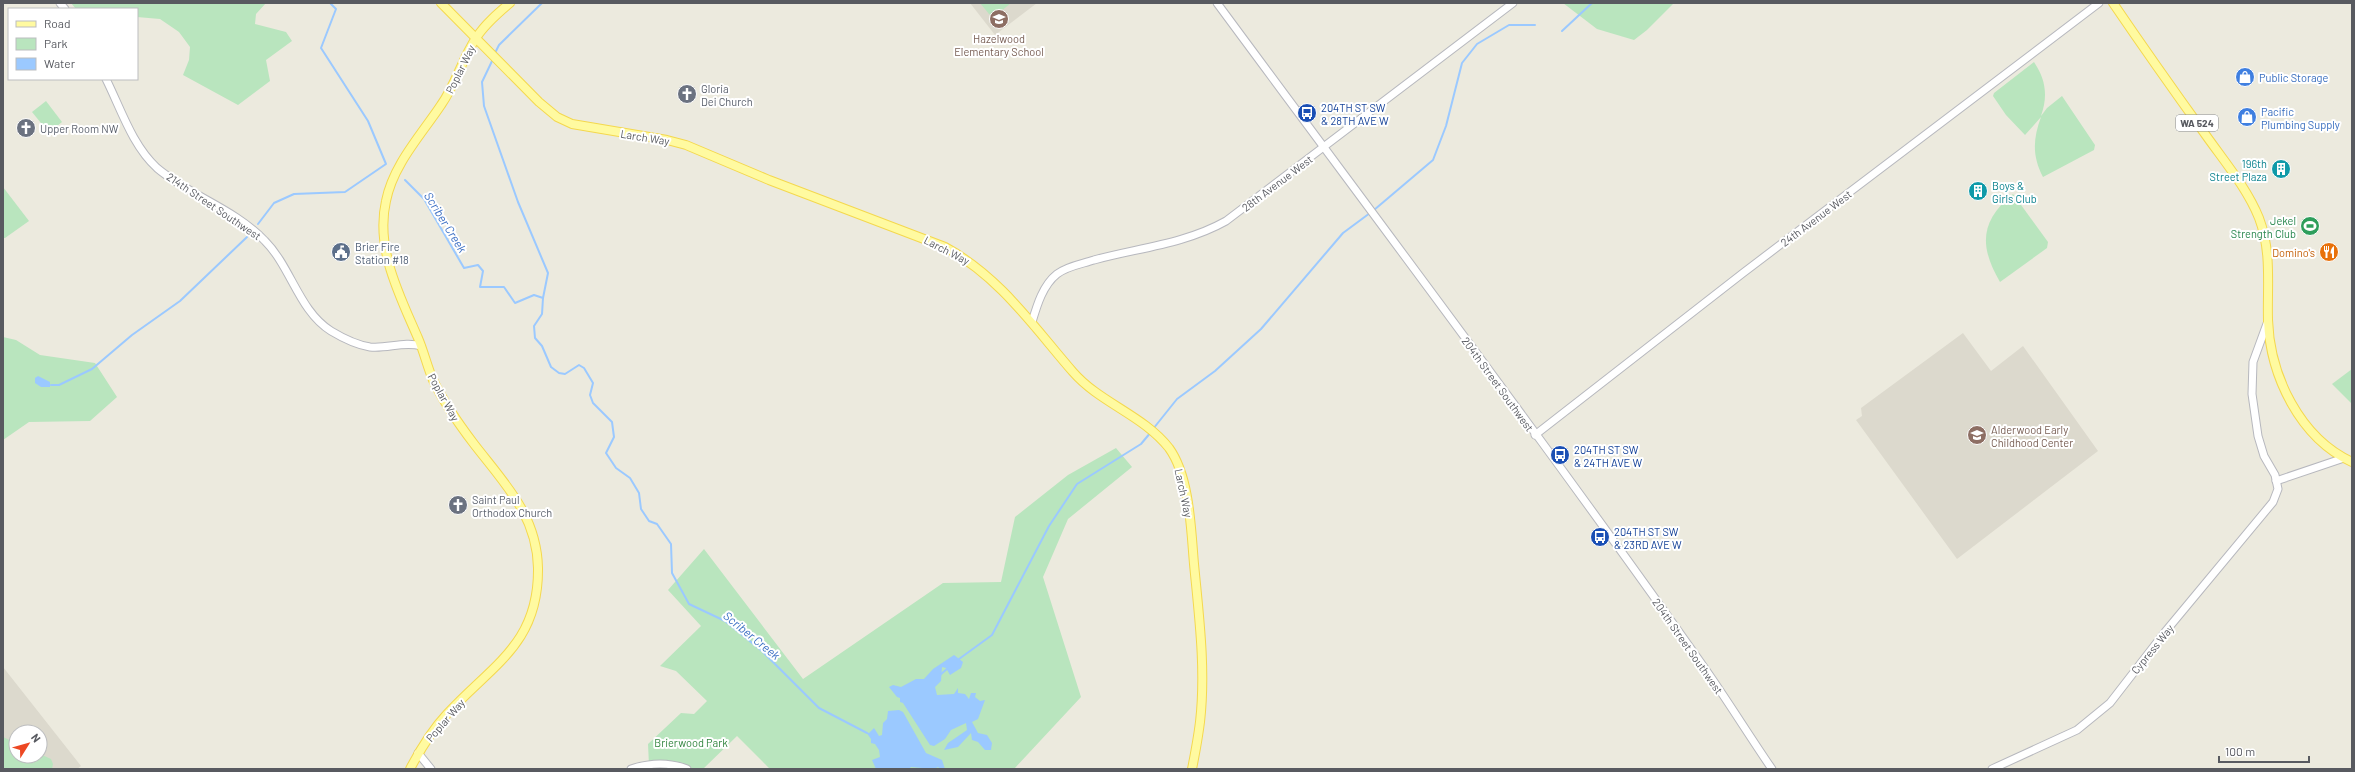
<svg xmlns="http://www.w3.org/2000/svg" width="2355" height="772" font-family="Barlow,sans-serif">
  <style>
    .education { fill: #dcd9cd; fill-rule: evenodd }
    .green { fill: #b9e5be }
    .water { fill: #9bc9ff }
    .lines { fill: none; stroke-linecap: round; stroke-linejoin: round }
    .stream { stroke: #9bc9ff; stroke-width: 2 }
    .minor-casing { stroke: #b7b8be; stroke-width: 9 }
    .major-casing { stroke: #f4d84e; stroke-width: 10 }
    .minor { stroke: #fff; stroke-width: 7 }
    .major { stroke: #fffaa0; stroke-width: 8 }
    .labels { text-anchor: middle; dominant-baseline: central; stroke-width: 4; stroke-linejoin: round; paint-order: stroke }
    .shield { fill: #fff; stroke: #8a8c90; stroke-width: 1 }
    .shield-label { font-size: 10px; font-weight: bold; fill: #585a60 }
    .education-label { font-size: 11px; fill: #785e54; stroke: #fff }
    .street-label { font-size: 11px; fill: #585a60; stroke: #fff }
    .shop-label { font-size: 11px; fill: #366cbe; stroke: #fff; text-anchor: start }
    .worship-label { font-size: 11px; fill: #5b616d; stroke: #fff; text-anchor: start }
    .transit-label { font-size: 11px; fill: #164399; stroke: #fff; text-anchor: start }
    .culture-label { font-size: 11px; fill: #0d838f; stroke: #fff; text-anchor: end }
    .leisure-label { font-size: 11px; fill: #27864d; stroke: #fff; text-anchor: end }
    .service-label { font-size: 11px; fill: #4e5e75; stroke: #fff; text-anchor: start }
    .food-label { font-size: 11px; fill: #c56008; stroke: #fff; text-anchor: end }
    .park-label { font-size: 11px; fill: #32853f; stroke: #fff }
    .water-label { font-size: 12px; font-style: italic; fill: #3b6fc4; stroke: #fff }
  </style>
  <rect width="100%" height="100%" fill="#eceade"/>
  <g class="education">
    <path d="M 970,3 L 1037,3 L 995,35 Z"/>
    <path d="M 1963,333 L 1991,371 L 2023,346 L 2098,451 L 1957,559 L 1856,420 L 1862,416 L 1861,408 Z"/>
    <path d="M 3,667 L 81,766 L 77,769 L 3,769 ZM 16,732 L 40,732 L 40,756 L 16,756 Z"/>
  </g>
  <g class="green">
    <path d="M 71,3 L 266,3 L 256,14 L 255,24 L 286,32 L 292,41 L 266,60 L 270,81 L 238,105 L 183,75 L 189,60 L 190,47 L 179,32 L 160,19 L 137,17 L 137,9 L 76,9 Z"/>
    <path d="M 980,3 L 1011,3 L 995,16 L 989,14 Z"/>
    <path d="M 1563,3 L 1674,3 L 1647,30 L 1634,40 L 1597,29 Z"/>
    <path d="M 2034,62 C 2046,80 2048,96 2041,116 L 2047,108 L 2062,96 L 2095,145 L 2094,150 L 2043,177 C 2032,156 2033,139 2041,117 L 2025,135 L 2006,115 L 1993,96 L 1994,93 Z"/>
    <path d="M 46,101 L 62,122 L 49,133 L 32,112 Z"/>
    <path d="M 3,187 L 29,221 L 5,238 L 3,238 Z"/>
    <path d="M 2013,194 L 2048,242 L 2047,248 L 2000,282 C 1979,246 1980,221 2013,194 Z"/>
    <path d="M 3,337 L 16,340 L 40,355 L 95,363 L 117,397 L 90,421 L 29,422 L 3,440 Z"/>
    <path d="M 2352,369 L 2352,404 L 2332,384 Z"/>
    <path d="M 1116,448 L 1132,467 L 1068,519 L 1043,577 L 1081,697 L 1014,769 L 770,769 L 737,736 L 703,769 L 649,765 L 648,744 L 681,713 L 694,714 L 707,701 L 676,671 L 660,666 L 701,626 L 668,590 L 704,549 L 803,679 L 943,583 L 1001,582 L 1015,517 L 1068,475 Z"/>
    <path d="M 3,737 L 16,743 L 16,756 L 40,756 L 40,754 L 51,759 L 53,764 L 52,769 L 3,769 Z"/>
  </g>
  <g class="water">
    <path d="M 38,376 L 50,382 L 50,387 L 41,387 L 35,383 L 35,378 Z"/>
    <path d="M 954,655 L 963,662 L 961,668 L 950,675 L 946,668 L 942,667 L 941,681 L 935,687 L 937,695 L 954,694 L 958,688 L 958,693 L 965,694 L 969,699 L 971,693 L 976,693 L 975,697 L 980,701 L 985,700 L 978,719 L 972,722 L 978,733 L 987,735 L 992,743 L 991,750 L 985,750 L 978,742 L 972,740 L 971,733 L 958,747 L 944,750 L 948,743 L 967,730 L 966,723 L 951,730 L 945,739 L 934,746 L 930,745 L 903,703 L 900,702 L 900,698 L 897,697 L 889,687 L 893,685 L 901,687 L 916,679 L 924,679 L 933,669 Z"/>
    <path d="M 899,710 L 903,712 L 926,753 L 942,760 L 945,769 L 940,769 L 938,767 L 934,769 L 911,767 L 909,769 L 876,769 L 872,760 L 880,757 L 879,750 L 875,744 L 871,743 L 871,739 L 866,732 L 869,733 L 874,728 L 879,736 L 882,735 L 883,723 L 887,719 L 888,711 Z"/>
  </g>
  <g class="lines">
    <g class="stream">
      <path d="M 113,3 L 116,3"/>
      <path d="M 1562,31 L 1592,3"/>
      <path d="M 494,55 L 499,45 L 542,3"/>
      <path d="M 493,59 L 482,82 L 484,106 L 518,202 L 548,273 L 543,298"/>
      <path d="M 405,180 L 424,199 L 464,268 L 478,265 L 483,271 L 480,287 L 504,287 L 515,303 L 534,295 L 543,298 L 542,314 L 534,326 L 535,338 L 542,346 L 551,367 L 559,373 L 565,374 L 579,365 L 584,368 L 593,383 L 590,395 L 593,403 L 612,422 L 614,437 L 606,453 L 616,468 L 630,478 L 639,493 L 641,509 L 649,521 L 657,524 L 671,544 L 672,573 L 689,604 L 725,621 L 762,651 L 819,708 L 867,733"/>
      <path d="M 1374,210 L 1433,160 L 1446,126 L 1462,63 L 1477,44 L 1509,25 L 1535,25"/>
      <path d="M 258,224 L 274,203 L 294,194 L 345,192 L 386,164 L 368,121 L 321,48 L 336,9 L 330,3"/>
      <path d="M 51,385 L 59,385 L 92,369 L 132,335 L 180,301 L 247,237"/>
      <path d="M 1153,429 L 1177,399 L 1215,371 L 1261,329 L 1343,233 L 1370,213"/>
      <path d="M 959,659 L 992,635 L 1049,526 L 1077,484 L 1141,444 L 1151,432"/>
      <path d="M 940,675 L 948,668"/>
    </g>
    <g class="minor-casing">
      <g id="minor">
        <path d="M 60,3 L 65,9"/>
        <path d="M 1217,3 C 1381,225 1547,445 1706,670 C 1729,703 1750,737 1772,769"/>
        <path d="M 106,79 C 121,109 132,145 157,168 C 190,196 235,209 265,241 C 291,267 299,311 331,331 C 341,337 357,345 370,347 C 387,349 404,341 421,346"/>
        <path d="M 1032,322 C 1037,305 1043,285 1057,274 C 1067,266 1082,264 1094,260 C 1138,248 1185,244 1226,221 L 1513,3"/>
        <path d="M 1535,435 L 1743,273 L 2099,3"/>
        <path d="M 2276,481 L 2344,458"/>
        <path d="M 418,753 L 431,769"/>
        <path d="M 631,769 C 649,763 669,762 687,769"/>
        <path d="M 1992,769 L 2077,730 L 2110,703 L 2165,632 L 2273,502 L 2278,489 L 2275,475 L 2264,456 L 2258,436 L 2252,394 L 2253,362 L 2268,321"/>
      </g>
    </g>
    <g class="major-casing">
      <g id="major">
        <path d="M 441,3 L 539,102 L 557,117 L 572,124 L 667,140 L 686,145 L 769,180 L 945,247 C 1000,277 1033,326 1073,372 C 1100,403 1143,415 1169,448 C 1190,477 1191,530 1194,564 C 1199,616 1206,670 1200,722 C 1198,738 1195,754 1192,769"/>
        <path d="M 2113,3 C 2143,47 2174,91 2205,134 C 2224,161 2247,188 2259,218 C 2272,252 2267,286 2268,320 C 2270,376 2300,438 2352,462"/>
        <path d="M 410,769 C 420,750 432,730 447,714 C 492,665 539,644 538,568 C 537,515 504,483 474,444 C 458,423 444,403 433,380 C 427,366 424,352 418,338 C 400,296 375,249 386,201 C 393,165 421,135 441,105 C 456,84 462,59 476,38 C 485,24 498,13 510,3"/>
      </g>
    </g>
    <use href="#minor" class="minor"/>
    <use href="#major" class="major"/>
  </g>
  <defs>
    <g id="school-disc" transform="scale(1)"><circle r="9.5" fill="#8d6e63" stroke="#fff"/><path d="M0-5L7-2L0 1L-7-2ZM-4 1L0 2.5L4 1V4Q0 6-4 4Z" fill="#fff"/></g>
    <g id="shop-disc" transform="scale(1)"><circle r="9.5" fill="#3f7fe0" stroke="#fff"/><path d="M-5-2.5h2.3a2.7 3.5 0 0 1 5.4 0H5L5.5 6h-11ZM-1.5-2.5h3a1.5 2.3 0 0 0-3 0Z" fill="#fff"/></g>
    <g id="church-disc" transform="scale(1)"><circle r="9.5" fill="#6b7280" stroke="#fff"/><path d="M-1.2-6h2.4v3.5h3.3v2.4h-3.3V6h-2.4V-.1h-3.3v-2.4h3.3Z" fill="#fff"/></g>
    <g id="bus-disc" transform="scale(1)"><circle r="9.5" fill="#1a4fb4" stroke="#fff"/><path d="M-5-6H5V4H4V6H2V4H-2V6H-4V4H-5ZM-3.5-4V0h7V-4ZM-3.5 1.2v1.5H-2V1.2ZM2 1.2v1.5H3.5V1.2Z" fill="#fff"/></g>
    <g id="building-disc" transform="scale(1)"><circle r="9.5" fill="#0f9aa8" stroke="#fff"/><path d="M-4-6H4V6H1V3H-1V6H-4ZM-2.5-4.3h1.7v1.8h-1.7ZM.8-4.3h1.7v1.8H.8ZM-2.5-1h1.7V.8h-1.7ZM.8-1h1.7V.8H.8Z" fill="#fff"/></g>
    <g id="stadium-disc" transform="scale(1)"><circle r="9.5" fill="#2e9e5b" stroke="#fff"/><path d="M0-5a6.5 5 0 1 0 0 10a6.5 5 0 1 0 0-10ZM-3.5-1.8h7v3.6h-7Z" fill="#fff"/></g>
    <g id="civic-disc" transform="scale(1)"><circle r="9.5" fill="#5c6f8a" stroke="#fff"/><path d="M-.6-6.5H3V-4.5H.6V-3L4-1V1h2V6H-6V1h2V-1L-.6-3ZM-1.2 2.5V6h2.4V2.5Z" fill="#fff"/></g>
    <g id="restaurant-disc" transform="scale(1)"><circle r="9.5" fill="#e8710a" stroke="#fff"/><path d="M-5-6h1v4h1v-4h1v4h1v-4h1v5L-1.5 .5V6h-2V.5L-5-1ZM5-6V6H3V1.5H1.5Q1.5-4 5-6Z" fill="#fff"/></g>
  </defs>
  <g fill-rule="evenodd">
    <use href="#school-disc" x="999" y="19"/>
    <use href="#shop-disc" x="2245" y="77"/>
    <use href="#church-disc" x="687" y="94"/>
    <use href="#bus-disc" x="1307" y="113"/>
    <use href="#shop-disc" x="2247" y="117"/>
    <use href="#church-disc" x="26" y="128"/>
    <use href="#building-disc" x="2281" y="169"/>
    <use href="#building-disc" x="1978" y="191"/>
    <use href="#stadium-disc" x="2310" y="226"/>
    <use href="#civic-disc" x="341" y="252"/>
    <use href="#restaurant-disc" x="2329" y="252"/>
    <use href="#school-disc" x="1977" y="435"/>
    <use href="#bus-disc" x="1560" y="455"/>
    <use href="#church-disc" x="458" y="505"/>
    <use href="#bus-disc" x="1600" y="537"/>
  </g>
  <g class="labels">
    <rect class="shield" x="2176" y="115" width="42" height="16" rx="3"/>
    <g class="shield-label">
      <text x="2197" y="123">WA 524</text>
    </g>
    <g class="education-label">
      <text x="999" y="38">Hazelwood<tspan x="999" dy="13">Elementary School</tspan></text>
      <text x="1991" y="429" text-anchor="start">Alderwood Early<tspan x="1991" dy="13">Childhood Center</tspan></text>
    </g>
    <g class="street-label">
      <text transform="translate(460 69) rotate(-64)">Poplar Way</text>
      <text transform="translate(645 137) rotate(9)">Larch Way</text>
      <text transform="translate(1277 183) rotate(-37)">28th Avenue West</text>
      <text transform="translate(214 206) rotate(34)">214th Street Southwest</text>
      <text transform="translate(1816 218) rotate(-37)">24th Avenue West</text>
      <text transform="translate(947 250) rotate(27)">Larch Way</text>
      <text transform="translate(1498 384) rotate(54)">204th Street Southwest</text>
      <text transform="translate(444 397) rotate(61)">Poplar Way</text>
      <text transform="translate(1184 493) rotate(78)">Larch Way</text>
      <text transform="translate(1688 646) rotate(55)">204th Street Southwest</text>
      <text transform="translate(2152 649) rotate(-51)">Cypress Way</text>
      <text transform="translate(445 720) rotate(-49)">Poplar Way</text>
    </g>
    <g class="shop-label">
      <text x="2259" y="77">Public Storage</text>
      <text x="2261" y="111">Pacific<tspan x="2261" dy="13">Plumbing Supply</tspan></text>
    </g>
    <g class="worship-label">
      <text x="701" y="88">Gloria<tspan x="701" dy="13">Dei Church</tspan></text>
      <text x="40" y="128">Upper Room NW</text>
      <text x="472" y="499">Saint Paul<tspan x="472" dy="13">Orthodox Church</tspan></text>
    </g>
    <g class="transit-label">
      <text x="1321" y="107">204TH ST SW<tspan x="1321" dy="13">&amp; 28TH AVE W</tspan></text>
      <text x="1574" y="449">204TH ST SW<tspan x="1574" dy="13">&amp; 24TH AVE W</tspan></text>
      <text x="1614" y="531">204TH ST SW<tspan x="1614" dy="13">&amp; 23RD AVE W</tspan></text>
    </g>
    <g class="culture-label">
      <text x="2267" y="163">196th<tspan x="2267" dy="13">Street Plaza</tspan></text>
      <text x="1992" y="185" text-anchor="start">Boys &amp;<tspan x="1992" dy="13">Girls Club</tspan></text>
    </g>
    <g class="leisure-label">
      <text x="2296" y="220">Jekel<tspan x="2296" dy="13">Strength Club</tspan></text>
    </g>
    <g class="service-label">
      <text x="355" y="246">Brier Fire<tspan x="355" dy="13">Station #18</tspan></text>
    </g>
    <g class="food-label">
      <text x="2315" y="252">Domino's</text>
    </g>
    <g class="park-label">
      <text x="691" y="742">Brierwood Park</text>
    </g>
    <g class="water-label">
      <text transform="translate(446 222) rotate(58)">Scriber Creek</text>
      <text transform="translate(752 635) rotate(39)">Scriber Creek</text>
    </g>
  </g>
  <rect width="2355" height="772" fill="none" stroke="#585a60" stroke-width="8"/>
  <rect x="8" y="8" width="130" height="72" fill="#ffffff" stroke="#bcbdbf"/>
  <rect x="16" y="21" width="20" height="6" fill="#fffaa0" stroke="#bcbdbf"/>
  <text x="44" y="28" font-size="12" fill="#585a60">Road</text>
  <rect x="16" y="38" width="20" height="12" fill="#b9e5be" stroke="#bcbdbf"/>
  <text x="44" y="48" font-size="12" fill="#585a60">Park</text>
  <rect x="16" y="58" width="20" height="12" fill="#9bc9ff" stroke="#bcbdbf"/>
  <text x="44" y="68" font-size="12" fill="#585a60">Water</text>
  <g transform="translate(28 744) rotate(53)"><circle r="19" fill="#ffffff" stroke="#bcbdbf"/>
  <path d="M0-3L7 15L0 10L-7 15Z" fill="#ed4823"/>
  <text y="-6" font-size="11" font-weight="bold" text-anchor="middle" fill="#585a60">N</text>
  </g>
  <path d="M2219 756v6h90v-6" fill="none" stroke="#585a60" stroke-width="2"/>
  <text x="2225" y="756" font-size="12" fill="#585a60" stroke="#ffffff" stroke-width="3" paint-order="stroke">100 m</text>
</svg>
